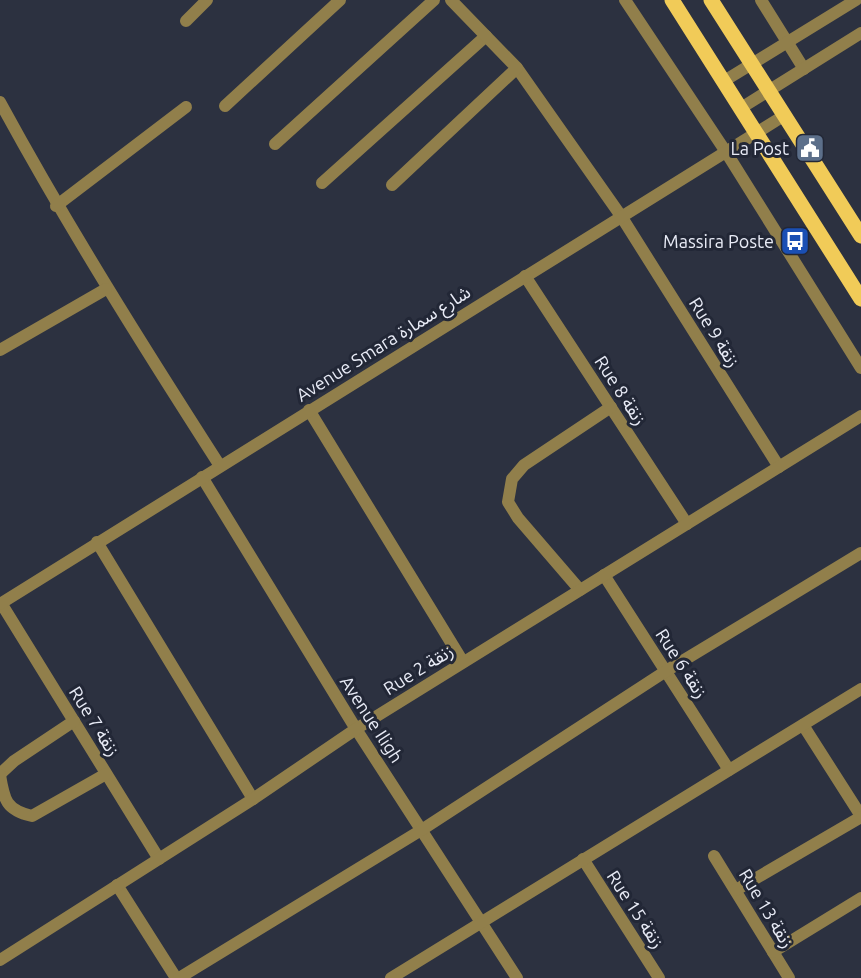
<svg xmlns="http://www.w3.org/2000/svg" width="861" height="978" font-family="Ubuntu,'Noto Sans Arabic',sans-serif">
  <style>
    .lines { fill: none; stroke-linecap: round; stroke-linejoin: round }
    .minor { stroke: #917f4b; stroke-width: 12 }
    .primary { stroke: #f1cb58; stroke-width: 15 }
    .labels { text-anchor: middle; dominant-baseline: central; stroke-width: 6; stroke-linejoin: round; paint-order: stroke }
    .poi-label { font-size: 18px; fill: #e8ebf6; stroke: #222736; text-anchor: end }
    .street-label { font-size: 18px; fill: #e8ebf6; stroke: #222736 }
  </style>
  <rect width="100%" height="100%" fill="#2c3140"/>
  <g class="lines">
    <g class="minor">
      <path d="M 625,0 L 726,152 L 861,368"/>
      <path d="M 761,0 L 804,69"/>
      <path d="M 186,21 L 207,0"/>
      <path d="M 517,68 L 621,216 L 779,467"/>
      <path d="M 724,81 L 856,0"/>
      <path d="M 0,102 C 68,227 143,346 220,466"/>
      <path d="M 225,106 L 340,0"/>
      <path d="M 741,108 L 861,33"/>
      <path d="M 275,144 L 434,0"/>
      <path d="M 322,183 L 486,36"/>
      <path d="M 392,185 L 517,68 L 451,0"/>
      <path d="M 56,206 L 186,107"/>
      <path d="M 525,276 L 687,524"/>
      <path d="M 0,350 L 106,289"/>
      <path d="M 309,410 L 463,662"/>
      <path d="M 202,477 L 356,729 L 517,978"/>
      <path d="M 97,542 L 253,799"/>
      <path d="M 604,575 L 729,770"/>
      <path d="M 580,590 L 518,518 L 508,502 L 512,479 L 524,465 L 611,407"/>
      <path d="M 1,603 L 159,859"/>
      <path d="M 0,604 L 785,115"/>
      <path d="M 803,725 L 861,816"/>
      <path d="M 0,774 L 14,761 L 74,721"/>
      <path d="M 0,775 C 4,800 6,810 32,816 L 106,774"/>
      <path d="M 714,856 L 789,978"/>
      <path d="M 583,859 L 659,978"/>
      <path d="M 117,885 L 176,978"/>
      <path d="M 736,890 L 861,817"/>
      <path d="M 773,952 L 861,898"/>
      <path d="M 0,960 L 253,799 L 356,729 L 861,416"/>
      <path d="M 179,978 L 423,829 L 666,671 L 861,553"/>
      <path d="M 391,978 L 861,689"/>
    </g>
    <g class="primary">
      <path d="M 672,0 L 861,299"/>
      <path d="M 711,0 L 861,236"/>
    </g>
  </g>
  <defs>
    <g id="civic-square" transform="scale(1.5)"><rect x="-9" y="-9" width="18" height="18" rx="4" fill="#5c6f8a" stroke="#222736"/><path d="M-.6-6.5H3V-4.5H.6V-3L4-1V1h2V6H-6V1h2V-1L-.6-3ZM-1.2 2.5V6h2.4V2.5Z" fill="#fff"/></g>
    <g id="bus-square" transform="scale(1.5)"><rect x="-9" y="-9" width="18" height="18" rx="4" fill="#1a4fb4" stroke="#222736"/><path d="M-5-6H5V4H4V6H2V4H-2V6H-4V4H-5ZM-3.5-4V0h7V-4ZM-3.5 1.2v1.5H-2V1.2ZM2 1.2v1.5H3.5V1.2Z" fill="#fff"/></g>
  </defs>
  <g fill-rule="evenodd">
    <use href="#civic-square" x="810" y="148"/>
    <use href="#bus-square" x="795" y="241"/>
  </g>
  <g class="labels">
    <g class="poi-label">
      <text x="789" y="148">La Post</text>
      <text x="774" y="241">Massira Poste</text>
    </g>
    <g class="street-label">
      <text transform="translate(715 332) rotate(58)">Rue 9 زنقة</text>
      <text transform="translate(383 343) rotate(-32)">Avenue Smara شارع سمارة</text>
      <text transform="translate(621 390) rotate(57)">Rue 8 زنقة</text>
      <text transform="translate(682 663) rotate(57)">Rue 6 زنقة</text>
      <text transform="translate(418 669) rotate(-32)">Rue 2 زنقة</text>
      <text transform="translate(372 719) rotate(57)">Avenue Iligh</text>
      <text transform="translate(95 721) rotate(58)">Rue 7 زنقة</text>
      <text transform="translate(767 908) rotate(59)">Rue 13 زنقة</text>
      <text transform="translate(636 909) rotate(57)">Rue 15 زنقة</text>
    </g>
  </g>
</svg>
